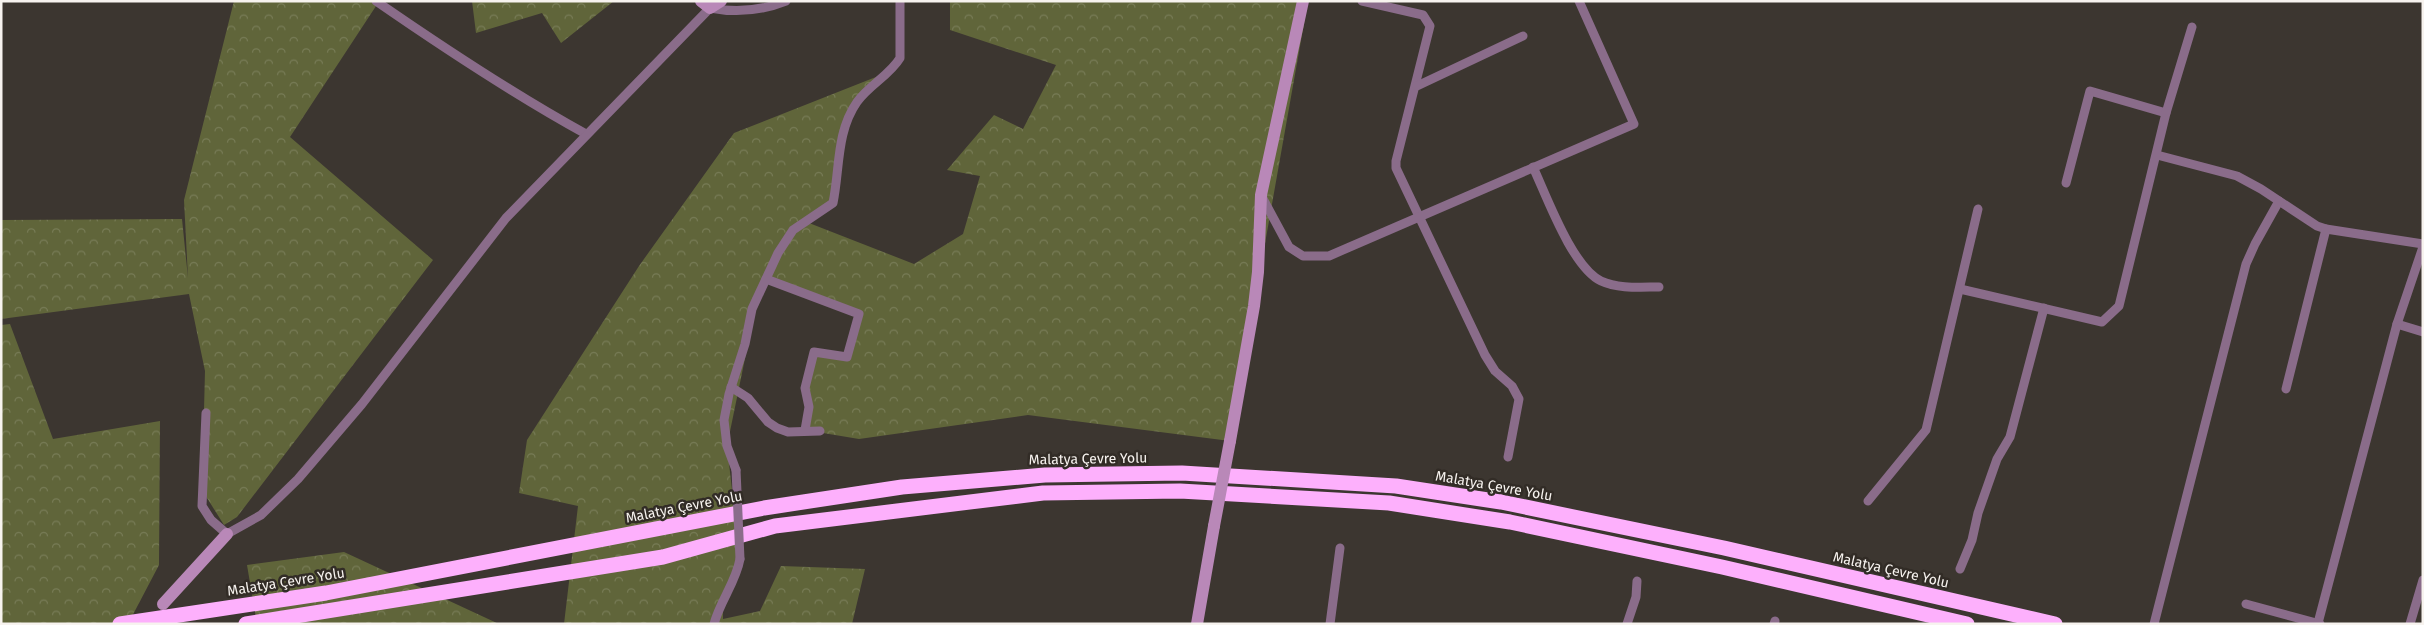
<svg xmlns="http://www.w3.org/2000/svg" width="2424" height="625" font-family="'Fira Sans',sans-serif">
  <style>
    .forest { fill: url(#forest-crowns) }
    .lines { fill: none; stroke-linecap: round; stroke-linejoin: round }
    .street { stroke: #8a6c8a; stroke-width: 9 }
    .secondary { stroke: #b988b8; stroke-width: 12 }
    .highway { stroke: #fdb0fc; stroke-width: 15 }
    .street-bridge { stroke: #8a6c8a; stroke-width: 9 }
    .secondary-bridge { stroke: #b988b8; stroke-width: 12 }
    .labels { text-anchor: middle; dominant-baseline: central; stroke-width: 5; stroke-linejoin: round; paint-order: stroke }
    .street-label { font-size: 14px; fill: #f7f3ef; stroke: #322c26 }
  </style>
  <defs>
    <pattern id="forest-crowns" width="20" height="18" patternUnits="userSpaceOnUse" patternTransform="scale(1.25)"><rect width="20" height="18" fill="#60653a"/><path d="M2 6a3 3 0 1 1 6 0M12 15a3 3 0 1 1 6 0" fill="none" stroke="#787c57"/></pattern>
  </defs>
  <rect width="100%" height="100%" fill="#3c3630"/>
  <g class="forest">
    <path d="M 234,1 L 374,1 L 378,3 L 290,137 L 433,260 L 237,517 L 224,525 L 202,490 L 205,371 L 189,294 L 1,319 L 1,220 L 182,219 L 188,278 L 184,200 Z"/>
    <path d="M 472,1 L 614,1 L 561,43 L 542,13 L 476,33 Z"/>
    <path d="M 950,1 L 1308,1 L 1230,441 L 1028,415 L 859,439 L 805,430 L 810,368 L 814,352 L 847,357 L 859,314 L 770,281 L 757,300 L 727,446 L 740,559 L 723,601 L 723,619 L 760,611 L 781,566 L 865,569 L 852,624 L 564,624 L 578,506 L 519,493 L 527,440 L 639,266 L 734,133 L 886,73 L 868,88 L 846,124 L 833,203 L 809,223 L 914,264 L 963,234 L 980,176 L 947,170 L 994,115 L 1023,129 L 1056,65 L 950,30 Z"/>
    <path d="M 10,324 L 53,439 L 160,421 L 159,565 L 128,624 L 1,624 L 1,325 Z"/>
    <path d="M 344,552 L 499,624 L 257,624 L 247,565 Z"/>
  </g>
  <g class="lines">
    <g class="street">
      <path d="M 376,1 C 444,48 513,94 586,134"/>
      <path d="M 1362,1 L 1423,15 L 1430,26 L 1396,161 L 1396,168 L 1485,355 L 1495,371 L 1512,386 L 1519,399 L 1508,457"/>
      <path d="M 1417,86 L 1523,36"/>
      <path d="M 2157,155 L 2237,176 L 2261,189 L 2317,226 L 2326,229 L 2423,244"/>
      <path d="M 1533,167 C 1547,197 1572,267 1601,281 C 1618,289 1641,287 1659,287"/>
      <path d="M 2066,183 L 2090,91 L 2166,113"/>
      <path d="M 1261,195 L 1289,247 L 1303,256 L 1329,256 L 1634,124 L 1579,1"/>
      <path d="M 766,279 L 859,314 L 847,357 L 814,352 L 805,388 L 809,407 L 805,430"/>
      <path d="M 1960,289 L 2102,322 L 2119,306 L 2166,113 L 2192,27"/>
      <path d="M 2397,324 L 2423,332"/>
      <path d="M 731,387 L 748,398 L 768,422 L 777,428 L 788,432 L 820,431"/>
      <path d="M 2286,389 L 2326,229"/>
      <path d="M 206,413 L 202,506 L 211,520 L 227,534 L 261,515 L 298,479 L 362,404 L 506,218 L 710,8 C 736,13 761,11 786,1"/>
      <path d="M 736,470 L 727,446 L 724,420 L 729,394 L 745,344 L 752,309 L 778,253 L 793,230 L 833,203 C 840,169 836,132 857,102 C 869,85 890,75 900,58 L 900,1"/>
      <path d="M 1868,501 L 1926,430 L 1978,209"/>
      <path d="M 1960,569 L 1972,540 L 1978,513 L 1997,459 L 2010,437 L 2044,308"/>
      <path d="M 2246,604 L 2320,624"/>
      <path d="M 2318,623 L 2397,324 L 2423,247"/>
      <path d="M 714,624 C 720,601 736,582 740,559"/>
      <path d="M 1330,624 L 1340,548"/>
      <path d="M 1627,624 L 1636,597 L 1637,581"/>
      <path d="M 1774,624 L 1775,621"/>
      <path d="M 2154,624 L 2246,264 L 2255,244 L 2279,201"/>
      <path d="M 2410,624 L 2423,580"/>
    </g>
    <g class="secondary">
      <path d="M 701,1 L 710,8 L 721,1"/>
      <path d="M 1230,441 L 1254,306 L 1258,272 L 1261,195 L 1303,1"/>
      <path d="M 163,604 L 227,534"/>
      <path d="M 1197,624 L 1214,526"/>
    </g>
    <g class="highway">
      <path d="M 120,624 L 326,593 L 764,508 L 902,487 L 1045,475 L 1182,473 L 1396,486 L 1501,502 L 1724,548 L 2055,624"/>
      <path d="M 246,624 L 663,557 L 775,526 L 1043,493 L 1180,491 L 1389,503 L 1510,522 L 1722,567 L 1967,624"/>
    </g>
    <path class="street-bridge" d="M 736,470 L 740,559"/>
    <path class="secondary-bridge" d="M 1214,526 L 1230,441"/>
  </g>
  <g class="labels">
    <g class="street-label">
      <text transform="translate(1088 459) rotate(-1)">Malatya Çevre Yolu</text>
      <text transform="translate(1494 486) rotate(10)">Malatya Çevre Yolu</text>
      <text transform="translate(684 507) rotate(-11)">Malatya Çevre Yolu</text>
      <text transform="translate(1891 570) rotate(13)">Malatya Çevre Yolu</text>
      <text transform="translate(286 582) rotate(-9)">Malatya Çevre Yolu</text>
    </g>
  </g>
  <rect width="2424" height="625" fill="none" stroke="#f7f3ef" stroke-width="5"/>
</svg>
